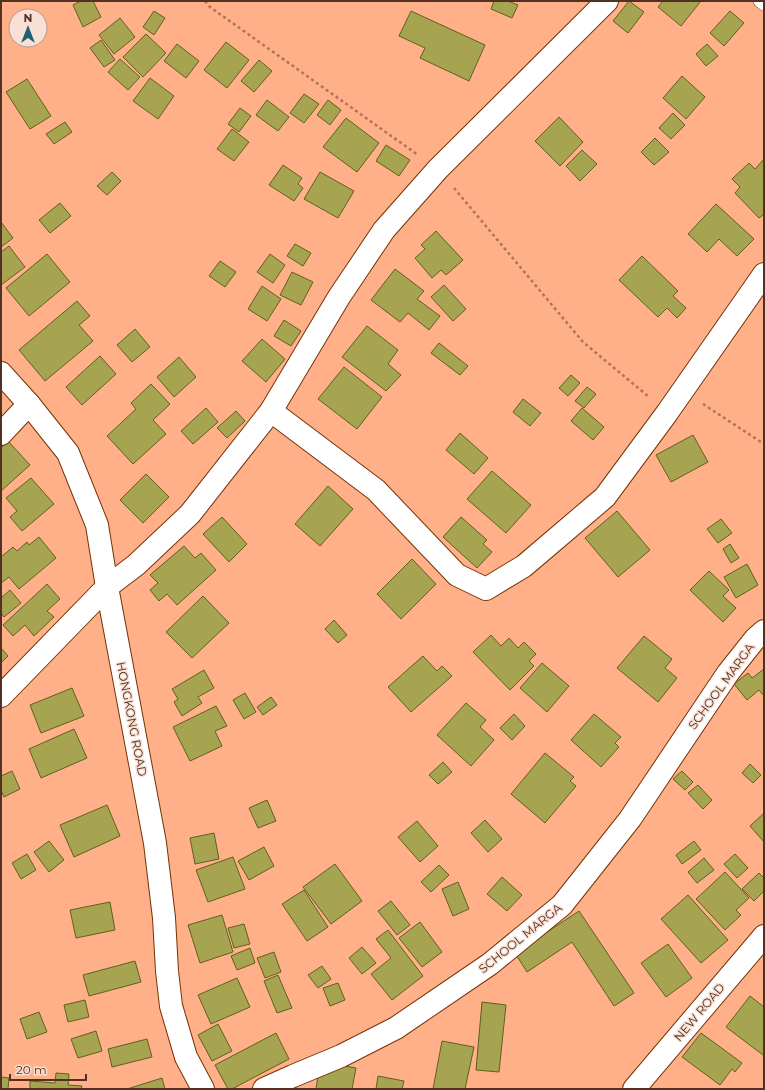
<svg xmlns="http://www.w3.org/2000/svg" width="765" height="1090" font-family="Montserrat,sans-serif">
  <style>
    .building { fill: #a6a450; stroke: #615f1e }
    .lines { fill: none; stroke-linecap: round; stroke-linejoin: round }
    .lane-casing { stroke: #753306; stroke-width: 14 }
    .street-casing { stroke: #753306; stroke-width: 24 }
    .path { stroke: #ae7558; stroke-width: 2.5; stroke-dasharray: 3 3; stroke-linecap: butt }
    .lane { stroke: #fff; stroke-width: 13 }
    .street { stroke: #fff; stroke-width: 22 }
    .labels { text-anchor: middle; dominant-baseline: central; stroke-width: 3; stroke-linejoin: round; paint-order: stroke }
    .street-label { font-size: 12px; fill: #513121; stroke: #f9e0d4 }
  </style>
  <rect width="100%" height="100%" fill="#ffb089"/>
  <g class="building">
    <path d="M 81,1 L 93,1 L 101,17 L 83,27 L 73,5 Z"/>
    <path d="M 494,1 L 508,1 L 518,5 L 512,18 L 491,9 Z"/>
    <path d="M 629,1 L 644,12 L 628,33 L 613,21 Z"/>
    <path d="M 663,1 L 701,1 L 681,26 L 658,7 Z"/>
    <path d="M 154,11 L 165,18 L 154,35 L 143,27 Z"/>
    <path d="M 411,11 L 485,45 L 469,81 L 420,58 L 425,48 L 399,36 Z"/>
    <path d="M 730,11 L 744,23 L 724,46 L 710,33 Z"/>
    <path d="M 120,18 L 135,37 L 114,54 L 99,35 Z"/>
    <path d="M 146,34 L 166,53 L 143,77 L 123,57 Z"/>
    <path d="M 101,40 L 115,60 L 104,67 L 90,48 Z"/>
    <path d="M 226,42 L 249,60 L 227,88 L 204,70 Z"/>
    <path d="M 177,44 L 199,61 L 186,78 L 164,61 Z"/>
    <path d="M 707,44 L 718,56 L 706,66 L 696,54 Z"/>
    <path d="M 120,59 L 140,77 L 128,90 L 108,72 Z"/>
    <path d="M 259,60 L 272,71 L 254,92 L 241,81 Z"/>
    <path d="M 682,76 L 705,97 L 686,119 L 663,98 Z"/>
    <path d="M 150,78 L 174,96 L 158,119 L 133,101 Z"/>
    <path d="M 27,79 L 51,116 L 30,129 L 6,92 Z"/>
    <path d="M 304,94 L 319,104 L 304,123 L 290,113 Z"/>
    <path d="M 267,100 L 289,117 L 278,131 L 256,115 Z"/>
    <path d="M 328,100 L 341,110 L 330,125 L 317,115 Z"/>
    <path d="M 240,108 L 251,116 L 239,132 L 228,124 Z"/>
    <path d="M 673,113 L 685,125 L 671,139 L 659,128 Z"/>
    <path d="M 559,117 L 583,142 L 560,166 L 535,141 Z"/>
    <path d="M 346,118 L 379,143 L 357,172 L 323,147 Z"/>
    <path d="M 65,122 L 72,132 L 54,144 L 46,134 Z"/>
    <path d="M 232,129 L 249,142 L 234,161 L 217,149 Z"/>
    <path d="M 655,138 L 669,152 L 654,165 L 641,152 Z"/>
    <path d="M 386,145 L 410,160 L 399,176 L 376,161 Z"/>
    <path d="M 582,150 L 597,164 L 580,181 L 566,166 Z"/>
    <path d="M 764,159 L 764,214 L 759,218 L 735,193 L 740,187 L 732,179 L 749,163 L 755,169 Z"/>
    <path d="M 283,165 L 302,178 L 298,184 L 303,188 L 294,201 L 269,185 Z"/>
    <path d="M 112,172 L 121,181 L 107,195 L 97,186 Z"/>
    <path d="M 320,172 L 354,191 L 338,218 L 304,199 Z"/>
    <path d="M 60,203 L 71,216 L 50,233 L 39,220 Z"/>
    <path d="M 716,204 L 754,239 L 737,256 L 719,239 L 707,252 L 688,234 Z"/>
    <path d="M 1,222 L 13,238 L 1,247 Z"/>
    <path d="M 436,231 L 463,260 L 446,275 L 441,270 L 432,278 L 415,258 L 425,249 L 421,245 Z"/>
    <path d="M 295,244 L 311,253 L 303,266 L 287,256 Z"/>
    <path d="M 9,246 L 25,267 L 1,285 L 1,252 Z"/>
    <path d="M 47,254 L 70,282 L 29,316 L 6,288 Z"/>
    <path d="M 270,254 L 285,265 L 273,283 L 257,272 Z"/>
    <path d="M 642,256 L 678,291 L 673,296 L 686,308 L 677,318 L 667,308 L 658,317 L 619,280 Z"/>
    <path d="M 220,261 L 236,272 L 225,287 L 209,276 Z"/>
    <path d="M 395,269 L 424,291 L 417,299 L 440,316 L 429,330 L 408,313 L 400,322 L 371,300 Z"/>
    <path d="M 292,272 L 313,282 L 301,305 L 280,295 Z"/>
    <path d="M 444,285 L 466,309 L 453,321 L 431,297 Z"/>
    <path d="M 262,286 L 281,299 L 267,321 L 248,309 Z"/>
    <path d="M 77,301 L 90,316 L 79,325 L 93,341 L 45,381 L 19,350 Z"/>
    <path d="M 284,320 L 301,331 L 291,346 L 274,336 Z"/>
    <path d="M 367,326 L 398,350 L 388,364 L 401,375 L 386,391 L 342,357 Z"/>
    <path d="M 135,329 L 150,347 L 132,362 L 117,345 Z"/>
    <path d="M 262,339 L 285,359 L 266,382 L 242,361 Z"/>
    <path d="M 439,343 L 468,366 L 460,375 L 431,353 Z"/>
    <path d="M 100,356 L 116,374 L 82,405 L 66,387 Z"/>
    <path d="M 179,357 L 196,377 L 174,397 L 157,377 Z"/>
    <path d="M 344,367 L 382,397 L 357,429 L 318,399 Z"/>
    <path d="M 571,375 L 580,383 L 568,396 L 559,388 Z"/>
    <path d="M 151,384 L 170,404 L 153,420 L 166,434 L 133,464 L 107,436 L 136,409 L 131,403 Z"/>
    <path d="M 587,387 L 596,394 L 584,408 L 575,401 Z"/>
    <path d="M 523,399 L 541,413 L 530,426 L 513,412 Z"/>
    <path d="M 206,408 L 218,422 L 193,444 L 181,431 Z"/>
    <path d="M 582,408 L 604,427 L 593,440 L 571,421 Z"/>
    <path d="M 236,411 L 245,421 L 227,438 L 217,428 Z"/>
    <path d="M 460,433 L 488,458 L 474,474 L 446,450 Z"/>
    <path d="M 693,435 L 708,462 L 671,482 L 656,455 Z"/>
    <path d="M 8,441 L 30,465 L 1,491 L 1,448 Z"/>
    <path d="M 492,471 L 531,505 L 506,533 L 467,499 Z"/>
    <path d="M 146,474 L 169,497 L 143,523 L 120,500 Z"/>
    <path d="M 31,478 L 54,504 L 22,531 L 10,517 L 17,511 L 6,498 Z"/>
    <path d="M 328,486 L 353,509 L 320,546 L 295,524 Z"/>
    <path d="M 617,511 L 650,550 L 618,577 L 585,538 Z"/>
    <path d="M 222,517 L 247,544 L 229,562 L 203,534 Z"/>
    <path d="M 461,517 L 487,540 L 483,544 L 492,552 L 477,568 L 443,537 Z"/>
    <path d="M 721,519 L 732,533 L 718,543 L 707,529 Z"/>
    <path d="M 39,537 L 56,558 L 19,589 L 9,577 L 1,583 L 1,557 L 13,547 L 17,551 L 27,542 L 29,545 Z"/>
    <path d="M 730,544 L 739,558 L 731,563 L 723,549 Z"/>
    <path d="M 184,546 L 195,558 L 201,553 L 216,570 L 177,605 L 167,594 L 159,601 L 150,590 L 158,583 L 150,575 Z"/>
    <path d="M 412,559 L 436,584 L 401,619 L 377,594 Z"/>
    <path d="M 747,564 L 758,585 L 736,598 L 724,577 Z"/>
    <path d="M 709,571 L 729,590 L 723,596 L 736,608 L 723,622 L 690,590 Z"/>
    <path d="M 47,584 L 60,599 L 47,611 L 54,617 L 34,636 L 25,625 L 13,636 L 3,625 Z"/>
    <path d="M 10,590 L 21,603 L 4,617 L 1,613 L 1,598 Z"/>
    <path d="M 203,596 L 229,623 L 192,658 L 166,632 Z"/>
    <path d="M 334,620 L 347,635 L 338,643 L 325,629 Z"/>
    <path d="M 491,635 L 501,646 L 509,638 L 518,648 L 524,642 L 536,654 L 529,661 L 534,666 L 510,690 L 473,652 Z"/>
    <path d="M 644,636 L 672,659 L 665,668 L 677,678 L 658,702 L 617,668 Z"/>
    <path d="M 1,648 L 8,656 L 1,663 Z"/>
    <path d="M 423,656 L 437,671 L 442,666 L 452,676 L 411,712 L 388,687 Z"/>
    <path d="M 542,663 L 569,686 L 547,712 L 520,688 Z"/>
    <path d="M 764,669 L 764,696 L 759,690 L 747,700 L 734,684 L 748,673 L 752,678 Z"/>
    <path d="M 204,670 L 214,688 L 198,697 L 202,703 L 182,716 L 174,702 L 178,699 L 172,689 Z"/>
    <path d="M 72,688 L 84,716 L 41,733 L 30,705 Z"/>
    <path d="M 245,693 L 256,712 L 244,719 L 233,700 Z"/>
    <path d="M 271,697 L 277,705 L 263,715 L 257,707 Z"/>
    <path d="M 466,703 L 486,720 L 480,727 L 494,740 L 471,766 L 437,735 Z"/>
    <path d="M 216,706 L 227,726 L 215,731 L 222,746 L 190,761 L 173,727 Z"/>
    <path d="M 514,714 L 525,726 L 512,740 L 500,728 Z"/>
    <path d="M 594,714 L 621,737 L 615,743 L 619,747 L 601,767 L 571,740 Z"/>
    <path d="M 74,729 L 87,758 L 41,778 L 29,749 Z"/>
    <path d="M 545,753 L 574,777 L 570,781 L 576,786 L 545,823 L 511,794 Z"/>
    <path d="M 443,762 L 452,772 L 438,784 L 429,775 Z"/>
    <path d="M 750,764 L 761,775 L 753,783 L 742,773 Z"/>
    <path d="M 12,771 L 20,789 L 4,797 L 1,790 L 1,776 Z"/>
    <path d="M 682,771 L 693,782 L 685,790 L 673,779 Z"/>
    <path d="M 698,785 L 712,800 L 703,809 L 688,793 Z"/>
    <path d="M 267,800 L 276,821 L 258,828 L 249,808 Z"/>
    <path d="M 107,805 L 120,836 L 74,857 L 60,825 Z"/>
    <path d="M 764,813 L 764,842 L 750,826 Z"/>
    <path d="M 485,820 L 502,839 L 488,852 L 471,833 Z"/>
    <path d="M 417,821 L 438,846 L 420,862 L 398,837 Z"/>
    <path d="M 214,833 L 219,859 L 195,864 L 190,838 Z"/>
    <path d="M 49,841 L 64,860 L 49,872 L 34,852 Z"/>
    <path d="M 694,841 L 701,850 L 682,864 L 676,855 Z"/>
    <path d="M 264,847 L 274,866 L 249,880 L 238,861 Z"/>
    <path d="M 27,854 L 36,870 L 21,879 L 12,863 Z"/>
    <path d="M 735,854 L 748,868 L 737,878 L 724,864 Z"/>
    <path d="M 233,857 L 245,889 L 208,902 L 196,870 Z"/>
    <path d="M 704,858 L 714,870 L 697,883 L 688,872 Z"/>
    <path d="M 335,864 L 362,901 L 331,924 L 303,887 Z"/>
    <path d="M 439,865 L 449,875 L 431,892 L 421,882 Z"/>
    <path d="M 725,872 L 749,898 L 736,910 L 741,915 L 725,930 L 696,899 Z"/>
    <path d="M 759,873 L 764,878 L 764,891 L 754,901 L 742,889 Z"/>
    <path d="M 502,877 L 522,895 L 507,911 L 487,894 Z"/>
    <path d="M 458,882 L 469,909 L 453,916 L 442,889 Z"/>
    <path d="M 304,890 L 328,927 L 307,941 L 282,904 Z"/>
    <path d="M 688,895 L 728,940 L 701,963 L 661,919 Z"/>
    <path d="M 391,901 L 410,925 L 397,935 L 378,911 Z"/>
    <path d="M 110,902 L 115,930 L 76,938 L 70,910 Z"/>
    <path d="M 579,911 L 634,993 L 614,1006 L 572,942 L 527,972 L 515,953 Z"/>
    <path d="M 222,915 L 233,952 L 200,963 L 188,925 Z"/>
    <path d="M 420,922 L 442,952 L 422,967 L 399,938 Z"/>
    <path d="M 244,924 L 250,944 L 234,948 L 228,928 Z"/>
    <path d="M 388,930 L 423,976 L 392,1000 L 371,974 L 391,958 L 376,939 Z"/>
    <path d="M 668,944 L 692,978 L 666,997 L 641,963 Z"/>
    <path d="M 362,947 L 376,963 L 362,974 L 349,958 Z"/>
    <path d="M 250,948 L 255,963 L 237,970 L 231,956 Z"/>
    <path d="M 274,952 L 281,972 L 265,978 L 257,958 Z"/>
    <path d="M 135,961 L 141,982 L 89,996 L 83,975 Z"/>
    <path d="M 322,966 L 331,979 L 318,988 L 308,975 Z"/>
    <path d="M 278,975 L 292,1008 L 277,1013 L 264,981 Z"/>
    <path d="M 237,978 L 250,1007 L 211,1024 L 198,995 Z"/>
    <path d="M 338,983 L 345,1000 L 330,1006 L 323,988 Z"/>
    <path d="M 750,996 L 764,1007 L 764,1054 L 763,1055 L 726,1027 Z"/>
    <path d="M 85,1000 L 89,1017 L 68,1022 L 64,1005 Z"/>
    <path d="M 482,1002 L 506,1005 L 499,1072 L 476,1070 Z"/>
    <path d="M 39,1012 L 47,1032 L 27,1039 L 20,1019 Z"/>
    <path d="M 218,1024 L 232,1051 L 212,1061 L 198,1035 Z"/>
    <path d="M 96,1031 L 102,1051 L 78,1058 L 71,1039 Z"/>
    <path d="M 276,1033 L 289,1059 L 232,1089 L 228,1089 L 215,1065 Z"/>
    <path d="M 701,1033 L 742,1063 L 735,1072 L 732,1069 L 720,1085 L 682,1057 Z"/>
    <path d="M 147,1039 L 152,1057 L 112,1067 L 108,1049 Z"/>
    <path d="M 442,1041 L 474,1047 L 465,1089 L 433,1089 Z"/>
    <path d="M 333,1064 L 356,1068 L 352,1089 L 316,1089 L 319,1070 L 331,1072 Z"/>
    <path d="M 56,1073 L 69,1074 L 68,1085 L 82,1086 L 81,1089 L 30,1089 L 30,1081 L 55,1083 Z"/>
    <path d="M 378,1076 L 404,1081 L 402,1089 L 376,1089 Z"/>
    <path d="M 1,1077 L 9,1078 L 8,1089 L 1,1089 Z"/>
    <path d="M 162,1078 L 165,1089 L 127,1089 Z"/>
  </g>
  <g class="lines">
    <g class="lane-casing">
      <path id="lane" d="M 760,1 L 764,4"/>
    </g>
    <g class="street-casing">
      <g id="street">
        <path d="M 1,373 L 29,404 L 68,453 L 97,525 L 107,587 L 155,843 L 164,918 L 167,971 L 171,1006 L 186,1057 L 203,1089"/>
        <path d="M 271,411 L 376,490 L 457,575 L 486,589 L 524,566 L 605,497 L 667,413 L 764,274"/>
        <path d="M 1,434 L 29,404"/>
        <path d="M 1,696 L 107,587 L 136,565 L 190,514 L 271,411 L 339,297 L 384,230 L 438,169 L 607,1"/>
        <path d="M 264,1089 L 293,1076 L 341,1056 L 396,1028 L 490,964 L 562,905 L 630,819 L 728,673 L 755,639 L 764,631"/>
        <path d="M 634,1089 L 764,936"/>
      </g>
    </g>
    <g class="path">
      <path d="M 205,1 L 210,7 L 418,155"/>
      <path d="M 454,188 L 583,342 L 649,397"/>
      <path d="M 703,404 L 764,444"/>
    </g>
    <use href="#lane" class="lane"/>
    <use href="#street" class="street"/>
  </g>
  <g class="labels">
    <g class="street-label">
      <text transform="translate(721 686) rotate(-54)">SCHOOL MARGA</text>
      <text transform="translate(132 719) rotate(79)">HONGKONG ROAD</text>
      <text transform="translate(520 938) rotate(-39)">SCHOOL MARGA</text>
      <text transform="translate(699 1012) rotate(-50)">NEW ROAD</text>
    </g>
  </g>
  <rect width="765" height="1090" fill="none" stroke="#513121" stroke-width="4"/>
  <g transform="translate(28 28)"><circle r="19" fill="#f9e0d4" stroke="#b69a8c"/>
  <path d="M0-3L7 15L0 10L-7 15Z" fill="#225e76"/>
  <text y="-6" font-size="11" font-weight="bold" text-anchor="middle" fill="#513121">N</text>
  </g>
  <path d="M10 1074v6h76v-6" fill="none" stroke="#513121" stroke-width="2"/>
  <text x="16" y="1074" font-size="12" fill="#513121" stroke="#f9e0d4" stroke-width="3" paint-order="stroke">20 m</text>
</svg>
